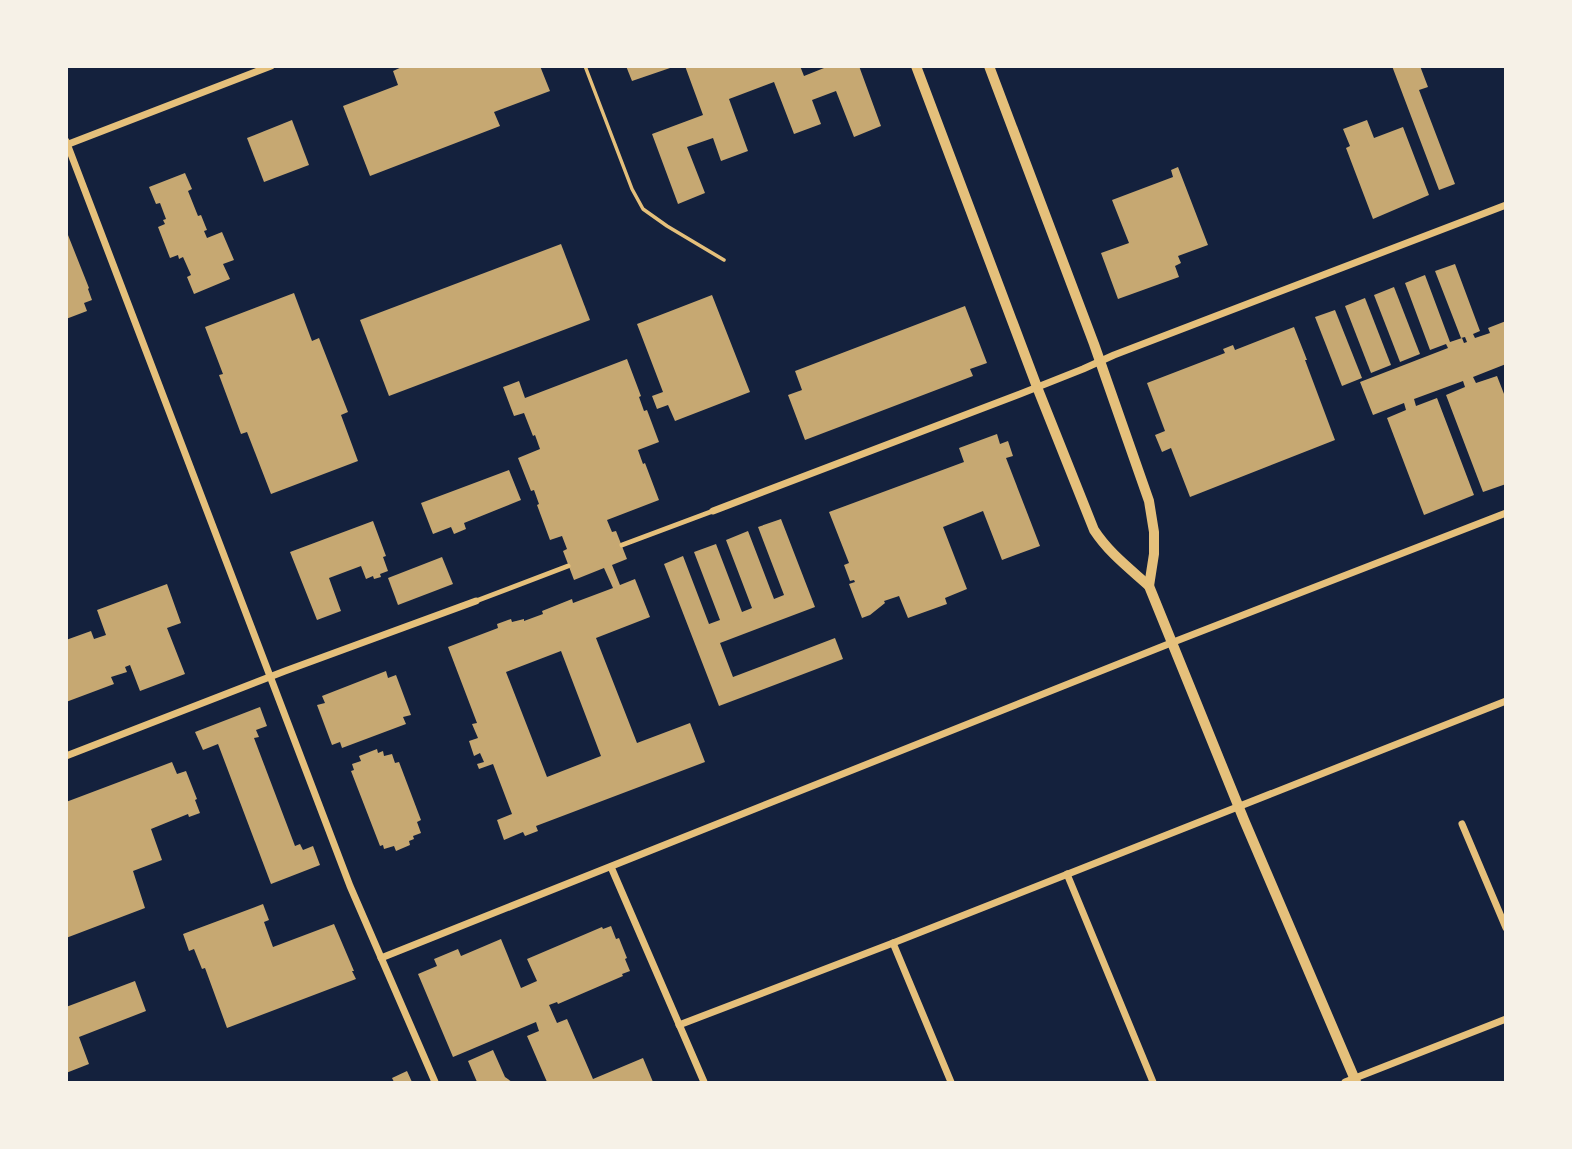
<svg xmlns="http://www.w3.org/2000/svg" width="1572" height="1149" font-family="Montserrat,sans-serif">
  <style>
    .building { fill: #c6a872; fill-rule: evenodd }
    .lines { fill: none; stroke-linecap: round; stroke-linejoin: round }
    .service { stroke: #e5c07b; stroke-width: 3.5 }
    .pedestrian { stroke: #e5c07b; stroke-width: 5 }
    .minor { stroke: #e5c07b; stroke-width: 7 }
    .tertiary { stroke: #e5c07b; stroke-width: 10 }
  </style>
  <rect width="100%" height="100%" fill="#14213d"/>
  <g class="building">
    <path d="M 404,66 L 540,66 L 550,91 L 494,112 L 500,126 L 370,176 L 343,106 L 398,85 L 393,71 Z"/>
    <path d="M 626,66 L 673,66 L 673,67 L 632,81 Z"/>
    <path d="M 685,66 L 800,66 L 804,76 L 829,66 L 859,66 L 881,126 L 854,137 L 836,91 L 812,100 L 821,124 L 794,134 L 774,82 L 729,99 L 748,151 L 721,161 L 713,138 L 687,147 L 705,193 L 678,204 L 652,134 L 703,115 Z"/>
    <path d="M 1392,66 L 1420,66 L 1428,87 L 1419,90 L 1455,184 L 1439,190 Z"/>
    <path d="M 292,120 L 309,165 L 264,182 L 247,138 Z"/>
    <path d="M 1367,120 L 1374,138 L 1403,127 L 1429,195 L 1373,219 L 1346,148 L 1350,146 L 1343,129 Z"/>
    <path d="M 1178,167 L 1208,245 L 1178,256 L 1181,263 L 1175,266 L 1179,277 L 1118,299 L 1101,253 L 1129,243 L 1112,200 L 1173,177 L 1171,170 Z"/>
    <path d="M 185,173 L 192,189 L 188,191 L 198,216 L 201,215 L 207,230 L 204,231 L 207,238 L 222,232 L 234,260 L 223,264 L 230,279 L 194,294 L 187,277 L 191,275 L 183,257 L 179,259 L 178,255 L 170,258 L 158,227 L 165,224 L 163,220 L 166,219 L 160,203 L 156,204 L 149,187 Z"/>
    <path d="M 66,230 L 89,288 L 88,289 L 92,300 L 84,303 L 87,311 L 66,319 Z"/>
    <path d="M 561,244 L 590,320 L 389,396 L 360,320 Z"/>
    <path d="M 1455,264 L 1480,331 L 1473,334 L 1475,338 L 1490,333 L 1488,328 L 1506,321 L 1506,364 L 1473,377 L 1476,383 L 1497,376 L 1506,399 L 1506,484 L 1483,492 L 1446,395 L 1465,387 L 1463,381 L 1414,399 L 1416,406 L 1437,398 L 1474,495 L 1424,515 L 1387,418 L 1406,410 L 1404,403 L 1373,415 L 1360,382 L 1448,348 L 1446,344 L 1430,350 L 1405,283 L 1425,275 L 1450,342 L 1462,338 L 1464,343 L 1467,342 L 1465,337 L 1461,338 L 1435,271 Z"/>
    <path d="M 1394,287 L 1420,354 L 1400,362 L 1374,295 Z"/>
    <path d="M 294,293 L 312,341 L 319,338 L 348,412 L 341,415 L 358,461 L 271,494 L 247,432 L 241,434 L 219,375 L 223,374 L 205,327 Z"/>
    <path d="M 712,295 L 750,392 L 675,421 L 668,405 L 657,409 L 652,396 L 663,392 L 637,324 Z"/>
    <path d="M 1365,298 L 1391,365 L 1371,373 L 1345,306 Z"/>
    <path d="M 965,306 L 987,363 L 970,369 L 973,376 L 805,440 L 788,395 L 802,390 L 795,371 Z"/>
    <path d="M 1335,310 L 1362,378 L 1342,386 L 1315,317 Z"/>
    <path d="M 1294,327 L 1307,360 L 1305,360 L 1335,440 L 1190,497 L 1171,448 L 1162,452 L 1155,435 L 1165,431 L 1147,383 L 1225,353 L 1223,349 L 1233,345 L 1235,350 Z"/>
    <path d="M 627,359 L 641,396 L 639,397 L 644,411 L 647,410 L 659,442 L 638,450 L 643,464 L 645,463 L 659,500 L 607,520 L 612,532 L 616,531 L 627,559 L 612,565 L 620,585 L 635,579 L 650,617 L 596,638 L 637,743 L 690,723 L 705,762 L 536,826 L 538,831 L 525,836 L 523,832 L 504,840 L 497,820 L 512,814 L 493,764 L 479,769 L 477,764 L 484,762 L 480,753 L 474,756 L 469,741 L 478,738 L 472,724 L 477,723 L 448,647 L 498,628 L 497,624 L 511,619 L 512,622 L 524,619 L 524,621 L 543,614 L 542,611 L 572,599 L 573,603 L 613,588 L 604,568 L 574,580 L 563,551 L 567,549 L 562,536 L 550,540 L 537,505 L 539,504 L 534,490 L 531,491 L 518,458 L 540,449 L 535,435 L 533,436 L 524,413 L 514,416 L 503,387 L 519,381 L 525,398 ZM 561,651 L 601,756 L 547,777 L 506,672 Z"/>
    <path d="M 997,434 L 1000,444 L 1008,441 L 1013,456 L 1006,458 L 1040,546 L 1002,560 L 983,511 L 943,527 L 967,589 L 945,598 L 947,604 L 908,618 L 899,596 L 884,601 L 885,603 L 870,615 L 862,618 L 849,584 L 855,582 L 854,580 L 850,581 L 844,565 L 849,563 L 829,512 L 964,462 L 959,448 Z"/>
    <path d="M 509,470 L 521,500 L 464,523 L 466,529 L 454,534 L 451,527 L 433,534 L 421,503 Z"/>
    <path d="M 781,519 L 815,607 L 720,643 L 733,677 L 835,638 L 843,659 L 719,706 L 664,564 L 683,556 L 709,624 L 720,620 L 694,552 L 716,544 L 742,612 L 752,608 L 726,540 L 748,531 L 774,599 L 784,595 L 758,527 Z"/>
    <path d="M 373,521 L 386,556 L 383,557 L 388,571 L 380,574 L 381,577 L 374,579 L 373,576 L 366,579 L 361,566 L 329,578 L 341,611 L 317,620 L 290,552 Z"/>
    <path d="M 442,557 L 453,584 L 398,605 L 388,578 Z"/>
    <path d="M 167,584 L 181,623 L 167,628 L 185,674 L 140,691 L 130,665 L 125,667 L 127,672 L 111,677 L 114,684 L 66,702 L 66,640 L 91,631 L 94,639 L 106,635 L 97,610 Z"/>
    <path d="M 386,671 L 388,678 L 396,675 L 411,715 L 403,717 L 406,724 L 342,748 L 340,742 L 332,745 L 317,705 L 325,703 L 322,696 Z"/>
    <path d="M 260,707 L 267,726 L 256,730 L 259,737 L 254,738 L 295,846 L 300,844 L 303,850 L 313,846 L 320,865 L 271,884 L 218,744 L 203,750 L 195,732 Z"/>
    <path d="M 377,749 L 378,753 L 383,751 L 384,756 L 392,754 L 395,763 L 399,762 L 421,820 L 417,822 L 421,833 L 413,836 L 414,839 L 409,841 L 410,845 L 396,851 L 394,846 L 384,849 L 383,845 L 380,846 L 351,771 L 354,770 L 352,764 L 361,761 L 359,756 Z"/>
    <path d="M 172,762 L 177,774 L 186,771 L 197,799 L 195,800 L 200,813 L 189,817 L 188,814 L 151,829 L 162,860 L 133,871 L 145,908 L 66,938 L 66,802 Z"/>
    <path d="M 263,904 L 269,920 L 264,922 L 273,947 L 334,924 L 354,971 L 352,971 L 356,979 L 227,1028 L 205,968 L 202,969 L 194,949 L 189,951 L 183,934 Z"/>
    <path d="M 611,926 L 616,939 L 619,938 L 627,958 L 625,959 L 630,971 L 622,974 L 623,976 L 558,1004 L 557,1002 L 549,1005 L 557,1023 L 567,1019 L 593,1079 L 643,1058 L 653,1082 L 547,1082 L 527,1036 L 539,1031 L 536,1022 L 453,1057 L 418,974 L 437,966 L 434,959 L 458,949 L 461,956 L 501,939 L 521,988 L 537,981 L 527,959 L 602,927 L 603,929 Z"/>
    <path d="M 135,981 L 146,1011 L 79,1037 L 89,1064 L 66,1073 L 66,1007 Z"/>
    <path d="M 493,1050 L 505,1077 L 512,1082 L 477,1082 L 468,1061 Z"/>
    <path d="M 407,1071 L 412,1082 L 394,1082 L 392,1078 Z"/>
  </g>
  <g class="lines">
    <path class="service" d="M 585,66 L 632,189 L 643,209 L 667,226 L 724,260"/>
    <g class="pedestrian">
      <path d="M 622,545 L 713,511"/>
      <path d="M 476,601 L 568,566"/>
    </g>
    <g class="minor">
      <path d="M 66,141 L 350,886 L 435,1082"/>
      <path d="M 66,145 L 271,66"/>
      <path d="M 713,511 L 1020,394 L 1083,369 L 1114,355 L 1506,205"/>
      <path d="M 66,756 L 285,671 L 476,601"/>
      <path d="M 1462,824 L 1506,928"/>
      <path d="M 611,867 L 704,1082"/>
      <path d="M 1067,874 L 1153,1082"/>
      <path d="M 893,943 L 951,1082"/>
      <path d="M 381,958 L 1171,643 L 1506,513"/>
      <path d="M 679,1025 L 893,943 L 1506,701"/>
      <path d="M 1345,1082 L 1506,1019"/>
    </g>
    <g class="tertiary">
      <path d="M 916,66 L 1037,387 L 1094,530 C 1109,553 1129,568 1149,586 L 1244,820 L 1356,1082"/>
      <path d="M 989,66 L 1094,344 L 1149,501 L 1154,532 L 1154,554 L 1149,586"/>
    </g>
  </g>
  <rect width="1572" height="1149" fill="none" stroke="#f6f1e7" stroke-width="136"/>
</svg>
